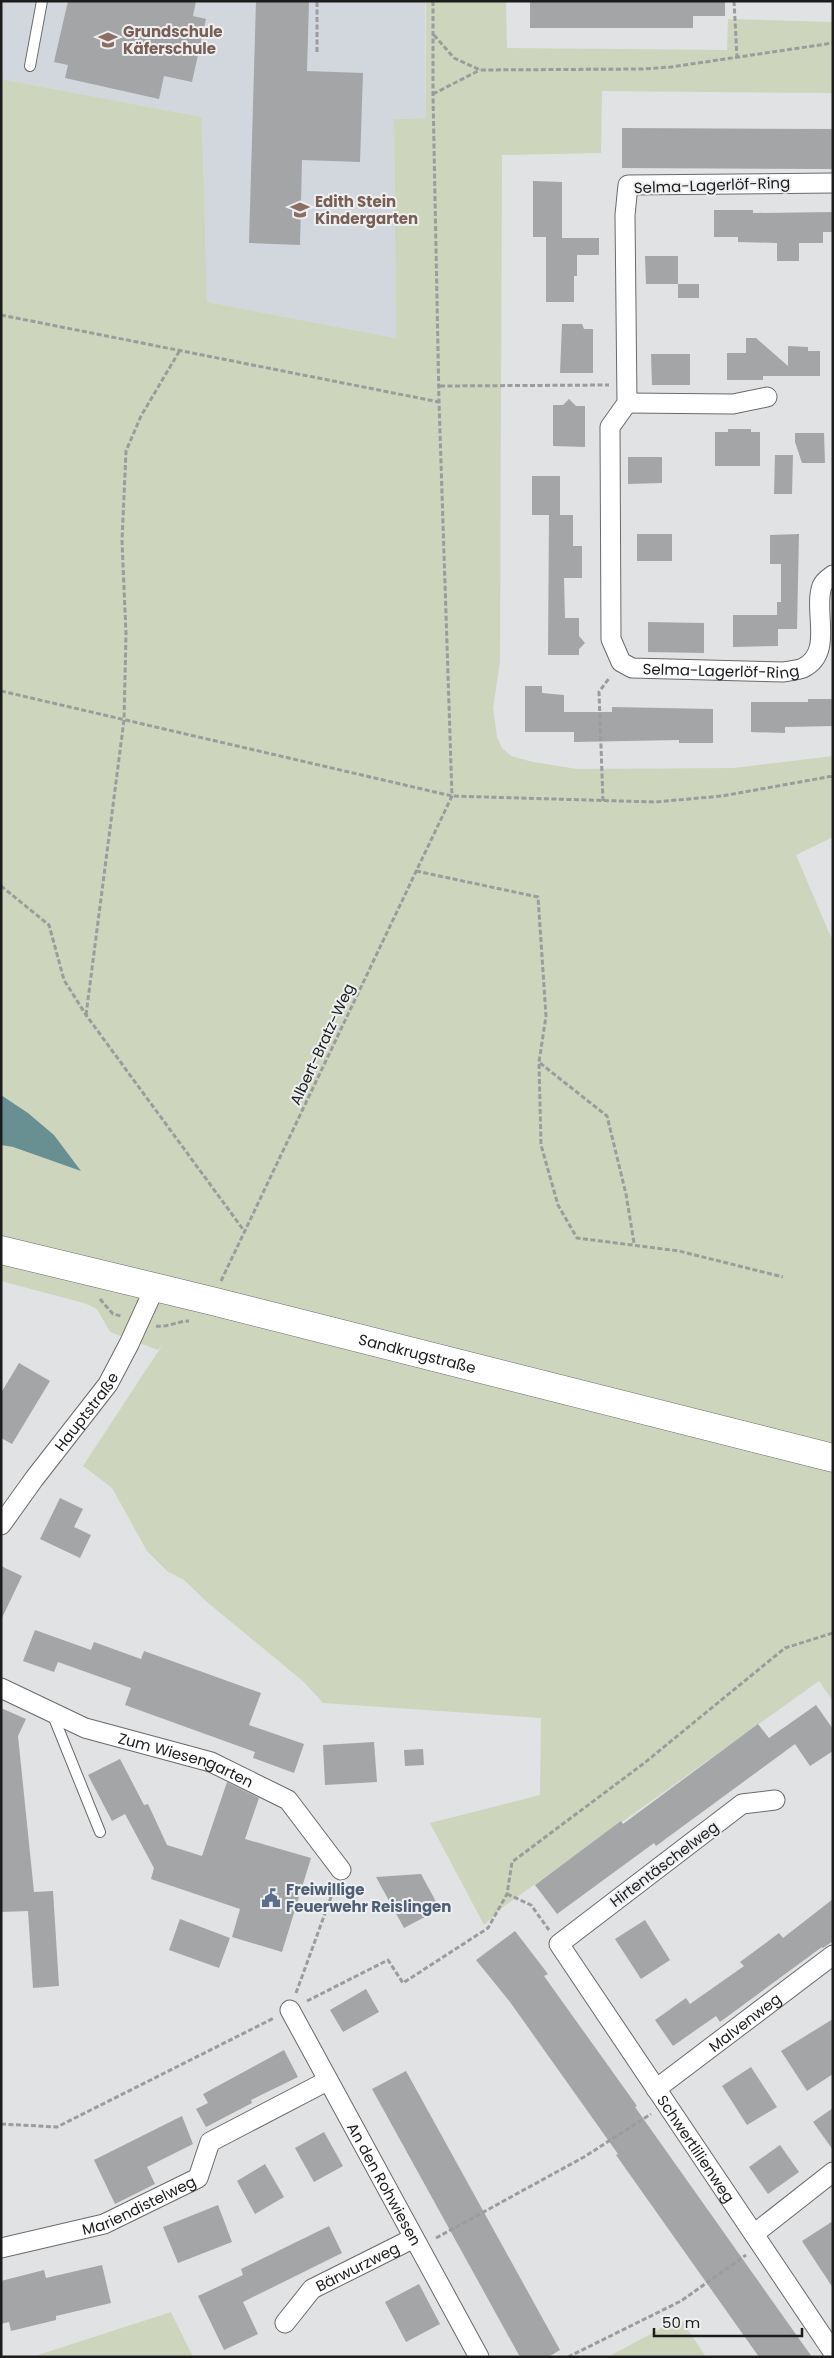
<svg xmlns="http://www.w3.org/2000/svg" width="834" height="2358" font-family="Poppins,sans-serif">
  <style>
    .built { fill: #d2d7de }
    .green { fill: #ced5bd }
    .water { fill: #689092 }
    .building { fill: #a4a5a6 }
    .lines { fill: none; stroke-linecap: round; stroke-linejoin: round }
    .lane-casing { stroke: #6a6a6b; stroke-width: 12 }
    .street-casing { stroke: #6a6a6b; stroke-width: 21 }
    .secondary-casing { stroke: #6a6a6b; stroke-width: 29 }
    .path { stroke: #9c9c9d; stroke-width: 3; stroke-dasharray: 5 2.5; stroke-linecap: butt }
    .lane { stroke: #fff; stroke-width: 10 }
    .street { stroke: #fff; stroke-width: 19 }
    .secondary { stroke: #fff; stroke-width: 28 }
    .labels { text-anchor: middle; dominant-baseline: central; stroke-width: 4; stroke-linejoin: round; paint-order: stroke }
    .education-label { font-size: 15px; font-weight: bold; fill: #785e54; stroke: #eeeff0; text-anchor: start }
    .street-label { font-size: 15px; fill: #1c1c1d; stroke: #eeeff0 }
    .service-label { font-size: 15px; font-weight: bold; fill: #4e5e75; stroke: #eeeff0; text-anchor: start }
  </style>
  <rect width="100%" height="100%" fill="#e1e2e3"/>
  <path class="built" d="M 1,1 L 425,1 L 426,118 L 394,119 L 396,338 L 207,302 L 202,117 L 1,79 Z"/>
  <g class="green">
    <path d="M 426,1 L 506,1 L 507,48 L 727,50 L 728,19 L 833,22 L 833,93 L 602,91 L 601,153 L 502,155 L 500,662 L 493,708 L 497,737 L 502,748 L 511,756 L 533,762 L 577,769 L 734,768 L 833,756 L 833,837 L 796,855 L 833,942 L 833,1701 L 819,1681 L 503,1907 L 484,1925 L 430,1823 L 540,1795 L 541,1718 L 323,1703 L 304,1682 L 207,1602 L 184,1580 L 167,1571 L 147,1551 L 112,1488 L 83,1466 L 163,1344 L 158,1350 L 110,1332 L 97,1309 L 84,1303 L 1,1281 L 1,1145 L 13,1147 L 80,1170 L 54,1135 L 28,1113 L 1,1095 L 1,79 L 202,117 L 207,302 L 396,338 L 394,119 L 426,118 Z"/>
    <path d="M 171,2312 L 193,2357 L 32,2357 Z"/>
    <path d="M 680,2318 L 706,2357 L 608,2357 Z"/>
  </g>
  <path class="water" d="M 1,1095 L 28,1113 L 54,1135 L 81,1171 L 13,1147 L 1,1145 Z"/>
  <g class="building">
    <path d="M 68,1 L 196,1 L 193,16 L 206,19 L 192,82 L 164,76 L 159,99 L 65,78 L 68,65 L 54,62 Z"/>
    <path d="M 256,1 L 309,2 L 307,71 L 363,73 L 360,162 L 302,160 L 300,245 L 249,243 Z"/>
    <path d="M 530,1 L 725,1 L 725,16 L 693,16 L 693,28 L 530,28 Z"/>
    <path d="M 622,128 L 833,129 L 833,169 L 622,168 Z"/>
    <path d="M 533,181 L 562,182 L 562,238 L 599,238 L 599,255 L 577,255 L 577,276 L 574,276 L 574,302 L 546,302 L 546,237 L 533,237 Z"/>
    <path d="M 714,210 L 753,210 L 753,213 L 833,212 L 833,232 L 823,232 L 823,243 L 799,243 L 799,261 L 777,261 L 777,243 L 738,242 L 738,237 L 714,237 Z"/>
    <path d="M 645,256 L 678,256 L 678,284 L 646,284 Z"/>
    <rect x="678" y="284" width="21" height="14"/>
    <path d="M 562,324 L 582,324 L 584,329 L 593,329 L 593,373 L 560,373 Z"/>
    <path d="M 746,338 L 756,338 L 788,366 L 788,346 L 808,347 L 808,351 L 820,351 L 820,376 L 763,376 L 763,380 L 727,380 L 727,353 L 746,353 Z"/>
    <path d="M 651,354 L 690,354 L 690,385 L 652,385 Z"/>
    <path d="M 569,399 L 576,406 L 585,406 L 585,447 L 553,446 L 553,405 L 563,405 Z"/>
    <path d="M 728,429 L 751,429 L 751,432 L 760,432 L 760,466 L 715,466 L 715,432 L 728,432 Z"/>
    <path d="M 795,433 L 824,433 L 825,463 L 802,463 L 795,442 Z"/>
    <path d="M 775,455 L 793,455 L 792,494 L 774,494 Z"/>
    <path d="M 628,457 L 662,457 L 662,483 L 628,484 Z"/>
    <path d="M 532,476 L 560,476 L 560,515 L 573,515 L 573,546 L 582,546 L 582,578 L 564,578 L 565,618 L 579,618 L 579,636 L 585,643 L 579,649 L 579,655 L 548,655 L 549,515 L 532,515 Z"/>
    <rect x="637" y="534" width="35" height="27"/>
    <path d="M 799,534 L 797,629 L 778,629 L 778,646 L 733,647 L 733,615 L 777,615 L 777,602 L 781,602 L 781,564 L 770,564 L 770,535 Z"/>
    <path d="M 648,622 L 704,623 L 704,653 L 648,652 Z"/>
    <path d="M 525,686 L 542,686 L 542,693 L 564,695 L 564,712 L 612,712 L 612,707 L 713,709 L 713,743 L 679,743 L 679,740 L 574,742 L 574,732 L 525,732 Z"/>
    <path d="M 808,699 L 833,699 L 833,726 L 785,727 L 785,733 L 751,732 L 751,702 L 808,702 Z"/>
    <path d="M 19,1363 L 50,1381 L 12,1444 L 1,1438 L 1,1393 Z"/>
    <path d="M 60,1498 L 83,1509 L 74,1527 L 91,1535 L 80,1558 L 40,1539 Z"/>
    <path d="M 1,1566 L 22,1576 L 1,1620 Z"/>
    <path d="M 35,1630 L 91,1650 L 94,1642 L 141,1659 L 144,1651 L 261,1693 L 249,1725 L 304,1744 L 294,1773 L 253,1758 L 255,1752 L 125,1705 L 131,1688 L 58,1662 L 54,1672 L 23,1661 Z"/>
    <path d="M 816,1705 L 833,1729 L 833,1751 L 810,1766 L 795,1744 L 656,1846 L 654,1843 L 557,1914 L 535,1885 L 621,1821 L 623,1824 L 758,1724 L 769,1738 Z"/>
    <path d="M 1,1708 L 26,1719 L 18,1736 L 34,1892 L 53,1891 L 59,1986 L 33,1988 L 28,1911 L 1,1912 Z"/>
    <path d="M 374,1742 L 377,1782 L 325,1785 L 323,1745 Z"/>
    <path d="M 423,1749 L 424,1765 L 405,1766 L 404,1750 Z"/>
    <path d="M 120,1759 L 144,1805 L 148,1804 L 167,1845 L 202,1856 L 227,1782 L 259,1798 L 245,1839 L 311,1858 L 282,1952 L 232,1937 L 240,1909 L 151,1879 L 154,1868 L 125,1814 L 112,1821 L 88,1775 Z"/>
    <path d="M 421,1874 L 440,1909 L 404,1928 L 376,1877 Z"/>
    <path d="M 833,1899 L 833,1941 L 823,1948 L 822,1947 L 720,2022 L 716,2016 L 673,2046 L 655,2020 L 686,1998 L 690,2004 L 744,1966 L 740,1962 L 779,1933 L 783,1938 Z"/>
    <path d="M 180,1919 L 230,1938 L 219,1968 L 169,1950 Z"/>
    <path d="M 645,1920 L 670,1960 L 641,1979 L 615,1939 Z"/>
    <path d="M 515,1931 L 548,1974 L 544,1976 L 637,2106 L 635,2107 L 812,2357 L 759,2357 L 616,2155 L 618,2154 L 510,2002 L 476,1960 Z"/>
    <path d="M 366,1989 L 379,2012 L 343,2032 L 330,2010 Z"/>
    <path d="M 833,2019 L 833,2074 L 807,2091 L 781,2051 Z"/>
    <path d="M 284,2050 L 298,2077 L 251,2100 L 252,2103 L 206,2127 L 196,2109 L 208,2103 L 203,2094 Z"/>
    <path d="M 751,2067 L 777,2107 L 747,2125 L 722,2086 Z"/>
    <path d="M 406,2071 L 560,2350 L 548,2357 L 520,2357 L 372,2089 Z"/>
    <path d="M 833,2108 L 833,2150 L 813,2122 Z"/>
    <path d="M 182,2116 L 193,2144 L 147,2167 L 155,2184 L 115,2204 L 94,2160 Z"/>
    <path d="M 324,2132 L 343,2166 L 314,2182 L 295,2148 Z"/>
    <path d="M 780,2145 L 799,2172 L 768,2194 L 749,2167 Z"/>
    <path d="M 265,2164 L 284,2197 L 255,2214 L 237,2181 Z"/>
    <path d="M 218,2205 L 232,2242 L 178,2263 L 163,2227 Z"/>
    <path d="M 833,2221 L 833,2288 L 802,2241 Z"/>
    <path d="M 329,2226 L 342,2253 L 243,2302 L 258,2334 L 224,2350 L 198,2296 L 243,2275 L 241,2269 Z"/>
    <path d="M 102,2265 L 111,2303 L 56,2316 L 56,2320 L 11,2331 L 9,2322 L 1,2324 L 1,2281 L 44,2270 L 46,2278 Z"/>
    <path d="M 419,2284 L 440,2324 L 406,2342 L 385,2302 Z"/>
  </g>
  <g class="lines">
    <g class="lane-casing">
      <g id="lane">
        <path d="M 30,66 L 42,1"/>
        <path d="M 52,1713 L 100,1832"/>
      </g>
    </g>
    <g class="street-casing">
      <g id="street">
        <path id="s1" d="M 833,183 L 628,185 L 625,215 L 627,403 L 610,427 L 611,639 L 621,662 L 632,668 L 784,672 C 790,671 798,670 803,668 C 834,653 813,611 822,586 C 824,581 829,578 833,575"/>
        <path d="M 627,403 L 733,404 L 767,397"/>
        <path id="s2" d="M 1,1525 L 34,1479 L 108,1384 L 129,1344 L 155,1287"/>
        <path id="s3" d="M 1,1688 L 85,1728 L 211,1762 L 288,1800 L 341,1870"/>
        <path id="s4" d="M 775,1800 L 742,1804 L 559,1944 L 833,2352"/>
        <path id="s5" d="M 290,2010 L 479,2357"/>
        <path id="s6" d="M 656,2089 L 833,1955"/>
        <path d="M 754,2234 L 833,2172"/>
        <path id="s7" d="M 1,2248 L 104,2224 L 198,2178 L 210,2142 L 327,2081"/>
        <path id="s8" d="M 285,2323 L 312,2289 L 414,2238"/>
      </g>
    </g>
    <g class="secondary-casing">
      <g id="secondary">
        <path id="s9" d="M 1,1250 L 212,1301 L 833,1458"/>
      </g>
    </g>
    <g class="path">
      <path d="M 734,1 L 737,58"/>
      <path d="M 434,35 L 454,58 L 480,70 L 643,69 L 671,67 L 833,43"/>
      <path d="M 317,52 L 317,1"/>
      <path d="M 433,94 L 480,70"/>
      <path d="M 1,315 L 439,402"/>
      <path d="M 440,386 L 609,385"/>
      <path d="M 1,691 L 452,796 L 655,802 L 722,796 L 833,776"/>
      <path d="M 603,801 L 599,692 L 610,677"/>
      <path d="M 416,871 L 538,897 L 546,1016 L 539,1062 L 541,1145 L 558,1205 L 577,1238 L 679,1251 L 783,1277"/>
      <path d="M 1,886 L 49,925 L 64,980 L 86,1015 L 245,1232"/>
      <path d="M 86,1015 L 124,720 L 126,634 L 122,541 L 126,451 L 141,416 L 180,350"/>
      <path d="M 540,1063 L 607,1116 L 626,1194 L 634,1243"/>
      <path d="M 221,1281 L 452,796 L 439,402 L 433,95 L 433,1"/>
      <path d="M 100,1299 L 113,1314 L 121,1316"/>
      <path d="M 156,1326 C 166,1328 178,1321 189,1321"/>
      <path d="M 507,1894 L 531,1905 L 549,1930"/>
      <path d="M 296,1993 L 335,1886"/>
      <path d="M 307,2001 L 388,1960 L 403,1983 L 488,1928 L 507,1894 L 512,1862 L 643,1764 L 785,1648 L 833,1633"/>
      <path d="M 1,2124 L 57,2127 L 274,2018"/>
      <path d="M 436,2238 L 584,2157 L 651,2114"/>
      <path d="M 568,2357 L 681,2301 L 746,2255"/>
    </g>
    <use href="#lane" class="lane"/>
    <use href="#street" class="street"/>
    <use href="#secondary" class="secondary"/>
  </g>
  <defs>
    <g id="school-bare" transform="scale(1.5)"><path d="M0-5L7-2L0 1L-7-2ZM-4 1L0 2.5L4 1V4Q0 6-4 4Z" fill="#8d6e63" stroke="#eeeff0" stroke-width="2.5" paint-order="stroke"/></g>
    <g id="civic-bare" transform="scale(1.5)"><path d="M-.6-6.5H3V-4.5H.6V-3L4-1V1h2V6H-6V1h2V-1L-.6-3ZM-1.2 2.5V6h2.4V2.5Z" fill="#5c6f8a" stroke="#eeeff0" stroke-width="2.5" paint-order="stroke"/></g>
  </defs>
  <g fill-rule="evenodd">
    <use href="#school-bare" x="108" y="40"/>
    <use href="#school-bare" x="300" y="210"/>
    <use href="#civic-bare" x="271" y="1898"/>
  </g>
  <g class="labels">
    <g class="education-label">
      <text x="123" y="31">Grundschule<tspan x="123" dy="17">Käferschule</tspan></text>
      <text x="315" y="201">Edith Stein<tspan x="315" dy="17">Kindergarten</tspan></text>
    </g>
    <g class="street-label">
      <text transform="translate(712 185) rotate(-2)">Selma-Lagerlöf-Ring</text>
      <text stroke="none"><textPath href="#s1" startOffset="791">Selma-Lagerlöf-Ring</textPath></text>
      <text transform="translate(322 1044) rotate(-65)">Albert-Bratz-Weg</text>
      <text stroke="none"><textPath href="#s9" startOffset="429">Sandkrugstraße</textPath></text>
      <text stroke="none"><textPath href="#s2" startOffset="142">Hauptstraße</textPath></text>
      <text stroke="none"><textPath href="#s3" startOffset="199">Zum Wiesengarten</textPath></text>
      <text transform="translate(664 1864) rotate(-37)">Hirtentäschelweg</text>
      <text stroke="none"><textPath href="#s6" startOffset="111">Malvenweg</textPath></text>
      <text stroke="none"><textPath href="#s4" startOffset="510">Schwertlilienweg</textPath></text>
      <text stroke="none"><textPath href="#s5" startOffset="198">An den Rohwiesen</textPath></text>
      <text stroke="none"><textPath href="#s7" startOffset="145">Mariendistelweg</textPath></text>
      <text stroke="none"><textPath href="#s8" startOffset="94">Bärwurzweg</textPath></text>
    </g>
    <g class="service-label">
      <text x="286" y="1889">Freiwillige<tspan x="286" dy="17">Feuerwehr Reislingen</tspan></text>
    </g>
  </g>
  <rect width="834" height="2358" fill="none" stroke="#1c1c1d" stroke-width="5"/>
  <path d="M654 2328v8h148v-8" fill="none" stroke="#1c1c1d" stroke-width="2.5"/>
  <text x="662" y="2328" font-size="15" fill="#1c1c1d" stroke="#eeeff0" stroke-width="4" paint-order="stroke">50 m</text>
</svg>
